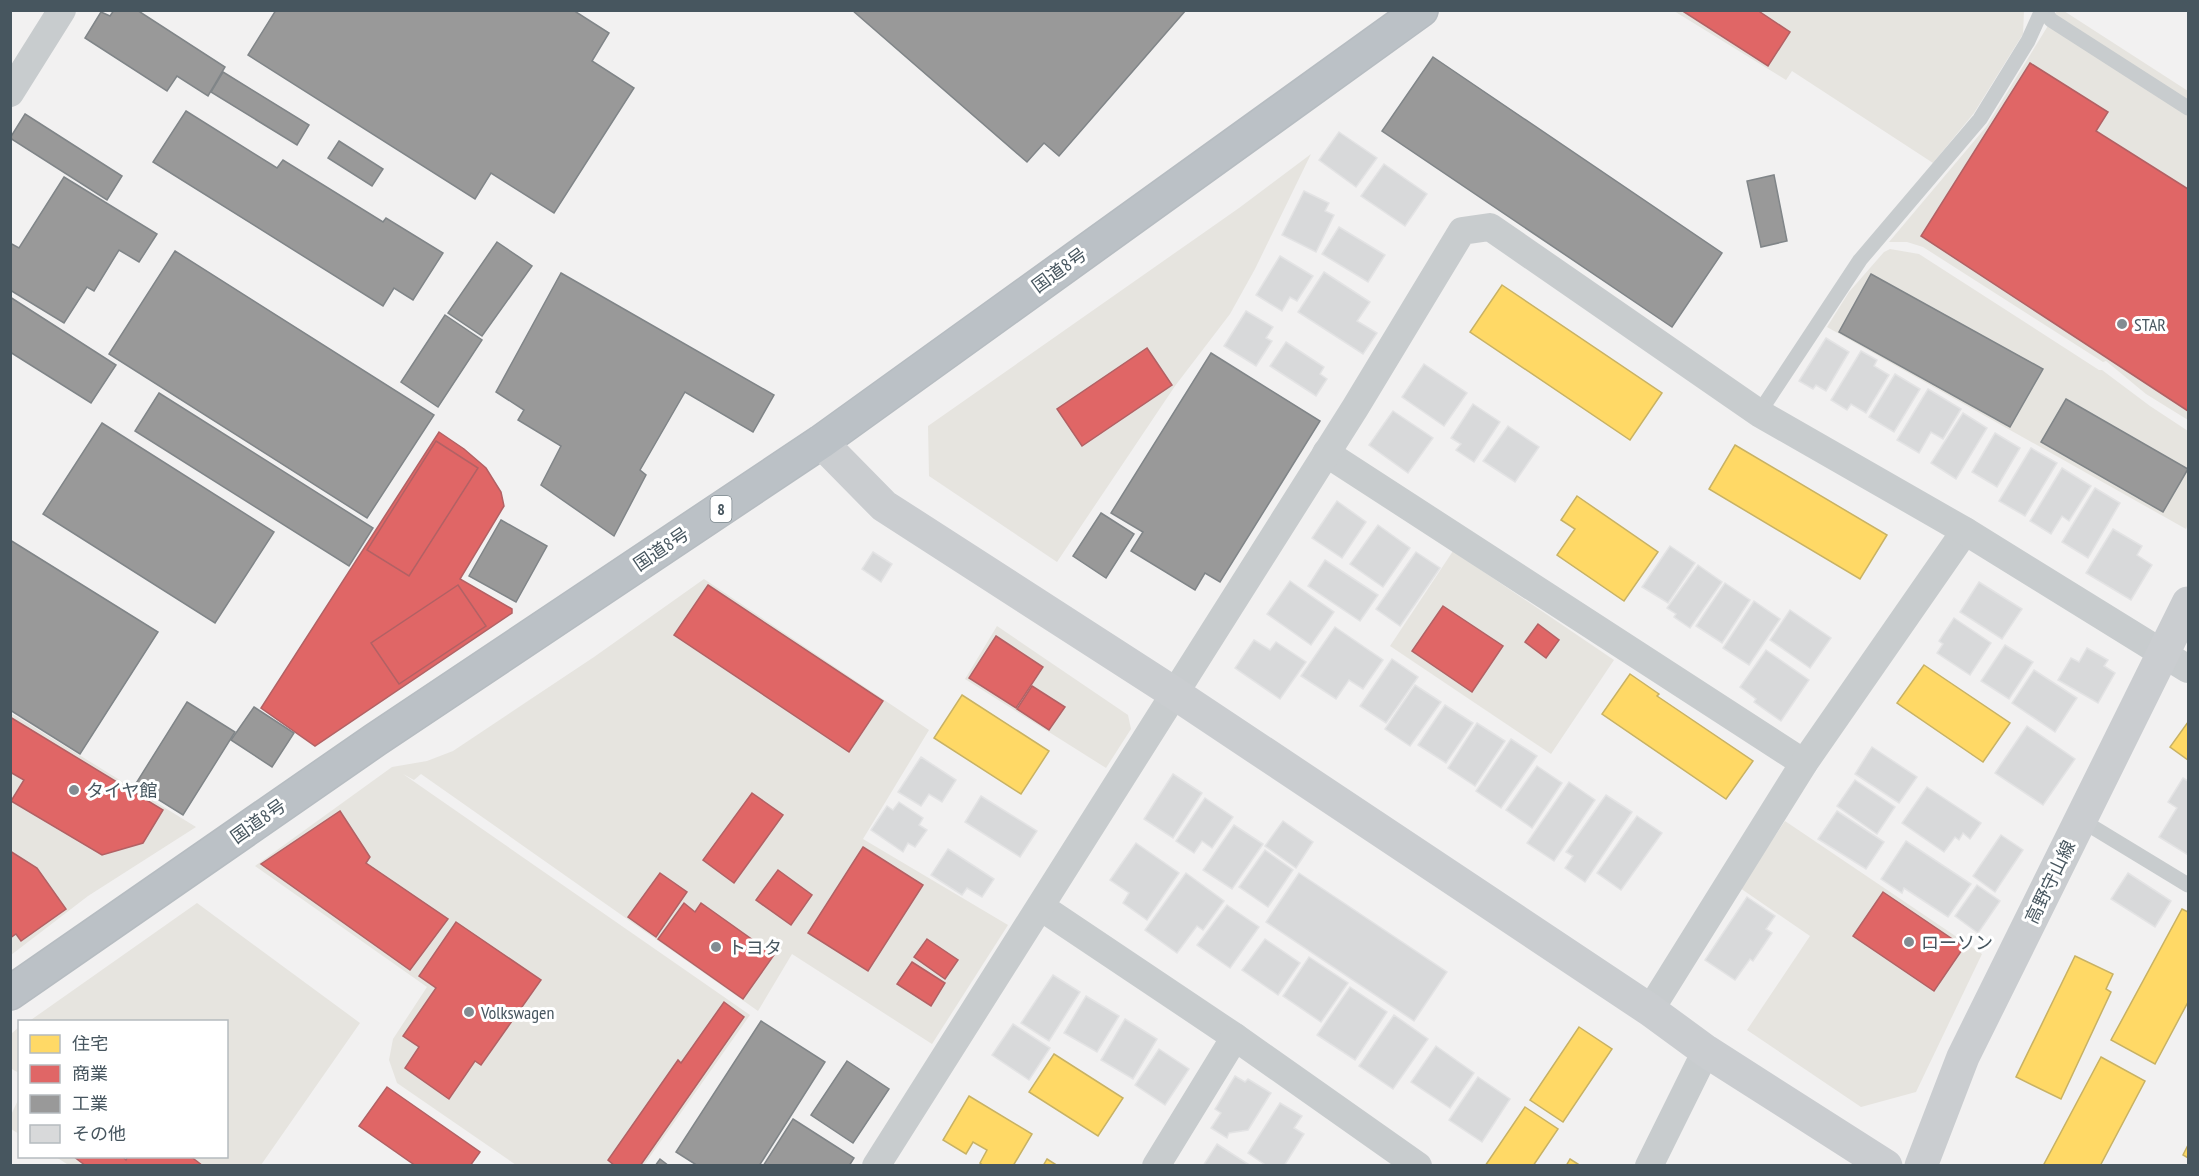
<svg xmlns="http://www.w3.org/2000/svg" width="2199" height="1176" font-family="'PT Sans Narrow','Noto Sans JP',sans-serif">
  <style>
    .commercial { fill: #e6e4df }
    .homes { fill: #ffd966; stroke: #c8b264; stroke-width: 1.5 }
    .shops { fill: #e06666; stroke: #b26164; stroke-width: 1.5 }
    .industry { fill: #999; stroke: #808588; stroke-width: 1.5 }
    .building { fill: #d8d9da; stroke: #e3e3e4; stroke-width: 1.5 }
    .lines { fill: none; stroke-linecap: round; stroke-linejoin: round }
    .highway-casing { stroke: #b6bcc1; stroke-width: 36 }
    .lane { stroke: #c8ccce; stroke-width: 15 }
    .street { stroke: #c8ccce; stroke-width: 28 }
    .secondary { stroke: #cacdd0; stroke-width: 33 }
    .highway { stroke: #bbc1c6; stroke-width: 33 }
    .poi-dot { fill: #838c92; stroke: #fff; stroke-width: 2 }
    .labels { text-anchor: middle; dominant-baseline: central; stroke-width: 6; stroke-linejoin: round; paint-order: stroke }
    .shield { fill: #fff; stroke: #7e898f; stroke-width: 1.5 }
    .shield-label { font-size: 16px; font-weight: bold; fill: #47565f }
    .street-label { font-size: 18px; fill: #47565f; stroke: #fff }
    .poi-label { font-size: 18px; fill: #47565f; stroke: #fff; text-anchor: start }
  </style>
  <rect width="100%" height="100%" fill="#f2f1f1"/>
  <g class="commercial">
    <path d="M 1674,11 L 2024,11 L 2023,34 L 1974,113 L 1933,163 L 1792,71 L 1786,80 Z"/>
    <path d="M 2057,11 L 2064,11 L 2188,91 L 2188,420 L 2146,394 L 2106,361 L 2103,362 L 1923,247 L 1907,242 L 1889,242 L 1986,127 Z"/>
    <path d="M 1311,154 L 1255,269 L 1230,314 L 1175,386 L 1057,562 L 929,476 L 928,426 L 1239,208 Z"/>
    <path d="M 1890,249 L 1919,254 L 2099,370 L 2102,370 L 2150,406 L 2188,431 L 2188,524 L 2186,529 L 1827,327 L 1849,292 L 1884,252 Z"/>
    <path d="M 1453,551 L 1614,660 L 1551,754 L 1390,646 Z"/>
    <path d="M 704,579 L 929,730 L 863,839 L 1008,925 L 932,1044 L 792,954 L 758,1011 L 421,774 L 414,780 L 403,774 L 750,1015 L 644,1165 L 516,1165 L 397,1083 L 389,1060 L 393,1039 L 427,987 L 255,866 L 392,767 L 427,761 L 453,751 L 594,657 Z"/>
    <path d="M 997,626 L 1128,715 L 1131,729 L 1106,768 L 965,679 Z"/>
    <path d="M 11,713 L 196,827 L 88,896 L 11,955 Z"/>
    <path d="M 1785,821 L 1982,954 L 1916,1092 L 1861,1107 L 1747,1030 L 1810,936 L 1740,888 Z"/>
    <path d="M 197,903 L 360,1023 L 261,1165 L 70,1166 L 56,1157 L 226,1156 L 226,1022 L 28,1022 Z"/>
    <path d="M 19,1027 L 19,1073 L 10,1068 L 11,1034 Z"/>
    <path d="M 19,1098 L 20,1134 L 19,1134 L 11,1129 L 10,1117 Z"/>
  </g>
  <g class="homes">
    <path d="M 1502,285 L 1662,393 L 1630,440 L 1470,332 Z"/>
    <path d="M 1735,445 L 1887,535 L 1860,579 L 1709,489 Z"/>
    <path d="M 1577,496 L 1658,552 L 1624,601 L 1557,555 L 1575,529 L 1561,520 Z"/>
    <path d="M 1924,665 L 2010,723 L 1983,762 L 1897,703 Z"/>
    <path d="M 1630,674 L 1659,694 L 1657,696 L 1753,761 L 1726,799 L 1602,714 Z"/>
    <path d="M 962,695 L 1049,751 L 1021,794 L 934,738 Z"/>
    <path d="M 2188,722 L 2188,760 L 2170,747 Z"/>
    <path d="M 2182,909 L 2188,912 L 2188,1002 L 2155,1064 L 2111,1040 Z"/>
    <path d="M 2075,956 L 2113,974 L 2106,989 L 2111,992 L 2061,1099 L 2016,1077 Z"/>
    <path d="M 1579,1027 L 1612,1049 L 1563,1122 L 1530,1100 Z"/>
    <path d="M 1054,1054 L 1123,1098 L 1098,1136 L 1029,1092 Z"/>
    <path d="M 2101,1057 L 2145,1081 L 2100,1166 L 2043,1166 Z"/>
    <path d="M 969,1096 L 1032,1134 L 1013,1166 L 984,1166 L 980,1163 L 987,1150 L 973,1142 L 966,1154 L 943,1140 Z"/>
    <path d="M 1525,1107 L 1558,1129 L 1533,1166 L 1485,1166 Z"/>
    <path d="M 2188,1145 L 2188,1158 L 2183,1155 Z"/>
    <path d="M 1047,1159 L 1058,1166 L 1043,1166 Z"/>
    <path d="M 1570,1159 L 1581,1166 L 1566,1166 Z"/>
  </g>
  <g class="shops">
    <path d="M 1681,10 L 1757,10 L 1790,32 L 1768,66 Z"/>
    <path d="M 2030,63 L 2108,112 L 2096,131 L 2188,189 L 2188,411 L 1921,236 Z"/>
    <path d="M 1147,348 L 1172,385 L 1082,446 L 1057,409 Z"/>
    <path d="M 439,432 L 464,449 L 486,468 L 501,492 L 504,506 L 460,579 L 512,609 L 512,613 L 315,746 L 261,708 Z"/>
    <path d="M 436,441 L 478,468 L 409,576 L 367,550 Z"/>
    <path d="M 458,585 L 486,626 L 399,684 L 371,643 Z"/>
    <path d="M 708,585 L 883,701 L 849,752 L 674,635 Z"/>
    <path d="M 1443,606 L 1503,646 L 1472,692 L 1412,651 Z"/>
    <path d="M 1538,624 L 1559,640 L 1546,658 L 1525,642 Z"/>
    <path d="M 996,636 L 1043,667 L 1016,708 L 969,678 Z"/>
    <path d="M 1032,686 L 1065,707 L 1049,730 L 1017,709 Z"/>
    <path d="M 10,717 L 163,810 L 143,843 L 102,855 L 11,801 L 24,780 L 10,772 Z"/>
    <path d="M 752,793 L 783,815 L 734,883 L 703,860 Z"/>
    <path d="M 340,811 L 370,857 L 366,863 L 448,919 L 410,970 L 261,864 Z"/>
    <path d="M 863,847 L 923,885 L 868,971 L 808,933 Z"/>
    <path d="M 10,851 L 37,868 L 66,909 L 21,941 L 16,934 L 10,938 Z"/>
    <path d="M 778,870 L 812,895 L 791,925 L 756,900 Z"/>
    <path d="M 660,873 L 687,892 L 656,937 L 628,917 Z"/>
    <path d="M 1883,892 L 1964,947 L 1934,991 L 1853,936 Z"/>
    <path d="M 684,903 L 695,912 L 701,903 L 774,955 L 743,999 L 658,939 Z"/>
    <path d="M 456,922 L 541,980 L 481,1065 L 475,1061 L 449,1099 L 405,1068 L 419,1047 L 403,1036 L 436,988 L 419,976 Z"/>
    <path d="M 927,939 L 958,960 L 945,979 L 914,957 Z"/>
    <path d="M 912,962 L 945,983 L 931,1006 L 897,984 Z"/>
    <path d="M 724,1002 L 744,1017 L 640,1166 L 615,1166 L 608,1160 L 678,1060 L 681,1063 Z"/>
    <path d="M 387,1087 L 480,1152 L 470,1166 L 416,1166 L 359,1126 Z"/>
    <path d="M 73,1156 L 122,1156 L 126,1160 L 128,1156 L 190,1156 L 203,1166 L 86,1166 Z"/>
  </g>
  <g class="industry">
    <path d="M 114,10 L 137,10 L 225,67 L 208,96 L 177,76 L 167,91 L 85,38 L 101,12 L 110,16 Z"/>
    <path d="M 276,10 L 573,10 L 609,33 L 592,61 L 634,88 L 554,213 L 491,173 L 475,199 L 248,55 Z"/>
    <path d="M 852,10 L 1186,10 L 1059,156 L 1044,143 L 1027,162 Z"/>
    <path d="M 1433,57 L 1722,253 L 1672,327 L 1382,131 Z"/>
    <path d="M 223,72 L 309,125 L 297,145 L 211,92 Z"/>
    <path d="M 186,111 L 277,168 L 283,160 L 383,222 L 386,218 L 443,253 L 413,300 L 394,288 L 383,306 L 153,162 Z"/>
    <path d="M 25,114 L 122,176 L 107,200 L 10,138 Z"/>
    <path d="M 339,141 L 383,169 L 372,186 L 328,158 Z"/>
    <path d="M 1774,175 L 1787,241 L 1761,247 L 1747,181 Z"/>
    <path d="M 64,177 L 157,234 L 139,262 L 119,250 L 94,291 L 87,287 L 64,323 L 10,290 L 10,243 L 19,248 Z"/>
    <path d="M 497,242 L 532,266 L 482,336 L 448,313 Z"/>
    <path d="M 175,251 L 434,415 L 367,518 L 109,354 Z"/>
    <path d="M 561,273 L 774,395 L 753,432 L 685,392 L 640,470 L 646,475 L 614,536 L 541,485 L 561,446 L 518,420 L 524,410 L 496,392 Z"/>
    <path d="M 1871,274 L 2043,369 L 2010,427 L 1839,332 Z"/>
    <path d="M 10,297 L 116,365 L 91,403 L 10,352 Z"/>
    <path d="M 445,315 L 482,340 L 438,407 L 401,382 Z"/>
    <path d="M 1211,353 L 1320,421 L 1220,582 L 1205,573 L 1195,590 L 1131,551 L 1143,532 L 1111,513 Z"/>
    <path d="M 159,393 L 373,528 L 349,566 L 135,431 Z"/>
    <path d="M 2066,399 L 2188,469 L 2163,512 L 2041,442 Z"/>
    <path d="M 102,423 L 274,532 L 215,623 L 43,514 Z"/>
    <path d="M 1101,513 L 1134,534 L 1106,578 L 1073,556 Z"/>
    <path d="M 501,520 L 547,546 L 516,602 L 469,576 Z"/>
    <path d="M 10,540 L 158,632 L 80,754 L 10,710 Z"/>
    <path d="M 187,702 L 235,732 L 183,815 L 135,785 Z"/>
    <path d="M 254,707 L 294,733 L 272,767 L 231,740 Z"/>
    <path d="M 761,1021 L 825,1062 L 759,1166 L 698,1166 L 676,1152 Z"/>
    <path d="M 847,1061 L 889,1089 L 853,1143 L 811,1115 Z"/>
    <path d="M 793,1119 L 854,1158 L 849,1166 L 763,1166 Z"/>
    <path d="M 660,1159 L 669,1166 L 655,1166 Z"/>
  </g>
  <g class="building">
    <path d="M 1339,132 L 1377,158 L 1356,187 L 1319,160 Z"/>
    <path d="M 1384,164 L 1427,194 L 1405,226 L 1361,196 Z"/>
    <path d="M 1304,191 L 1329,203 L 1325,211 L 1334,215 L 1316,252 L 1282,235 Z"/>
    <path d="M 1339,227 L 1385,255 L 1368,282 L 1322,254 Z"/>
    <path d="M 1280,256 L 1313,276 L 1297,301 L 1290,297 L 1282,311 L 1256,295 Z"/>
    <path d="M 1324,272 L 1370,302 L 1357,321 L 1377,333 L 1363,354 L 1298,312 Z"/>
    <path d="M 1246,311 L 1273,327 L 1266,338 L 1272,341 L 1256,366 L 1224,346 Z"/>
    <path d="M 1826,338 L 1849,352 L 1826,391 L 1816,385 L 1813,389 L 1799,381 Z"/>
    <path d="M 1286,342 L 1324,367 L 1320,374 L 1327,379 L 1316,396 L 1270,366 Z"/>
    <path d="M 1861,351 L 1877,360 L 1874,366 L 1889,375 L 1866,413 L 1851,404 L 1847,410 L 1831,400 Z"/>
    <path d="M 1424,364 L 1467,393 L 1444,426 L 1402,397 Z"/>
    <path d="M 1895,374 L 1920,389 L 1894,432 L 1869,417 Z"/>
    <path d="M 1928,389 L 1961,409 L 1943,439 L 1931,432 L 1919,453 L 1897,440 Z"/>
    <path d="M 1473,404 L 1500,422 L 1474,462 L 1456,450 L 1461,444 L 1451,438 Z"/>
    <path d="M 1393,411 L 1433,438 L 1408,473 L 1369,445 Z"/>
    <path d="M 1963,413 L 1987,428 L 1956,479 L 1931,463 Z"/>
    <path d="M 1508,426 L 1539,447 L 1515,482 L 1483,461 Z"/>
    <path d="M 1995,433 L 2020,448 L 1997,487 L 1972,472 Z"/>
    <path d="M 2031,448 L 2057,463 L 2025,516 L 1999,501 Z"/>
    <path d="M 2062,468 L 2091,486 L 2069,521 L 2062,516 L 2051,534 L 2030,521 Z"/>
    <path d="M 2095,488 L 2120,503 L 2088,558 L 2062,542 Z"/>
    <path d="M 1337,501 L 1366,522 L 1342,558 L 1312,538 Z"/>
    <path d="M 1378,525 L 1410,548 L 1383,587 L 1350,564 Z"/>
    <path d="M 2113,529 L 2142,546 L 2137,555 L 2152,565 L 2131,600 L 2086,573 Z"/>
    <path d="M 1670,546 L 1695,563 L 1668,603 L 1642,587 Z"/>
    <path d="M 873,552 L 892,564 L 881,582 L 862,569 Z"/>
    <path d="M 1416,552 L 1440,568 L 1400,626 L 1376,609 Z"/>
    <path d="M 1325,560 L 1378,595 L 1360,621 L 1308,586 Z"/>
    <path d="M 1698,565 L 1722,582 L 1690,628 L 1674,617 L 1676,614 L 1667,608 Z"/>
    <path d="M 1290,581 L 1334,612 L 1311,645 L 1267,614 Z"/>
    <path d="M 1979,582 L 2022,609 L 2002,639 L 1960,612 Z"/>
    <path d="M 1725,583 L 1750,600 L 1722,643 L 1696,626 Z"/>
    <path d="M 1754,601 L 1780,619 L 1749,665 L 1723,648 Z"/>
    <path d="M 1790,610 L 1831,638 L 1810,668 L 1770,640 Z"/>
    <path d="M 1954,618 L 1991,643 L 1970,675 L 1937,653 L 1943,644 L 1939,641 Z"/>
    <path d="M 1335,627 L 1383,660 L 1363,689 L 1349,680 L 1336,699 L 1301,676 Z"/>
    <path d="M 1254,640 L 1270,650 L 1276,642 L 1306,662 L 1280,699 L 1235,668 Z"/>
    <path d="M 2005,645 L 2033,662 L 2009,699 L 1981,681 Z"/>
    <path d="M 2087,648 L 2108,660 L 2104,666 L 2115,673 L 2098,703 L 2058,680 L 2071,658 L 2079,662 Z"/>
    <path d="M 1766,650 L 1809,680 L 1781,721 L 1754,702 L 1756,699 L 1740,687 Z"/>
    <path d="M 1392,659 L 1418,677 L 1386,723 L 1360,706 Z"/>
    <path d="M 2034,670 L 2077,698 L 2055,732 L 2012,703 Z"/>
    <path d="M 1415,685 L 1441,702 L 1410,746 L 1385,729 Z"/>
    <path d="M 1445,705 L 1473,723 L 1446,763 L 1418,745 Z"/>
    <path d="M 1477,723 L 1505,741 L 1475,786 L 1448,768 Z"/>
    <path d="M 2027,726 L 2075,759 L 2043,805 L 1995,773 Z"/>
    <path d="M 1511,739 L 1537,756 L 1501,808 L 1476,791 Z"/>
    <path d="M 1872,747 L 1917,777 L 1899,803 L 1855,774 Z"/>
    <path d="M 921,757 L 956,780 L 942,802 L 929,794 L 921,806 L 898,792 Z"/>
    <path d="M 1537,766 L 1562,783 L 1532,828 L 1506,810 Z"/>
    <path d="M 1173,774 L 1202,793 L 1173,838 L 1144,819 Z"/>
    <path d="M 2183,778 L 2188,781 L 2188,855 L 2159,837 L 2177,808 L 2168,802 Z"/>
    <path d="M 1855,780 L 1895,807 L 1877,834 L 1837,806 Z"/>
    <path d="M 1569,782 L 1595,800 L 1554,861 L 1527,843 Z"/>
    <path d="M 1927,787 L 1981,823 L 1970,839 L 1963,833 L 1959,840 L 1955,837 L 1944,852 L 1902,823 Z"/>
    <path d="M 1606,795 L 1632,812 L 1585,882 L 1565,868 L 1573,856 L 1566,852 Z"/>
    <path d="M 981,796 L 1037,831 L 1020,857 L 965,822 Z"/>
    <path d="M 1205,798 L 1233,817 L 1212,848 L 1202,841 L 1194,853 L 1176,841 Z"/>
    <path d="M 899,802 L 923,818 L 919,825 L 927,830 L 915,847 L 908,843 L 903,852 L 871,830 L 887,806 L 893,810 Z"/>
    <path d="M 1837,811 L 1884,842 L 1866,869 L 1818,839 Z"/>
    <path d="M 1637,816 L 1662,833 L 1621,890 L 1597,873 Z"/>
    <path d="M 1283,821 L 1313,842 L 1296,868 L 1265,846 Z"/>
    <path d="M 1234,825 L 1263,844 L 1232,889 L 1203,870 Z"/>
    <path d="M 2001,835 L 2023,850 L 1995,892 L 1973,876 Z"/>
    <path d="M 1906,841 L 1971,884 L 1948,917 L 1904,888 L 1902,893 L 1881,879 Z"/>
    <path d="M 1136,843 L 1179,873 L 1147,920 L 1123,903 L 1129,893 L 1110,880 Z"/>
    <path d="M 948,849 L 994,879 L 982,897 L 967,888 L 962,895 L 931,875 Z"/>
    <path d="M 1265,850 L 1293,870 L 1268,907 L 1239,887 Z"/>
    <path d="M 1186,873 L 1224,901 L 1203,930 L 1197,926 L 1177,953 L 1145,930 Z"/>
    <path d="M 1299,873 L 1447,972 L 1414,1021 L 1266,922 Z"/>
    <path d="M 2128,873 L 2171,901 L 2155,927 L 2111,899 Z"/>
    <path d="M 1977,885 L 2000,901 L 1978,933 L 1955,916 Z"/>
    <path d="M 1747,897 L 1775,916 L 1766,929 L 1772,933 L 1753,961 L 1750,959 L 1735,980 L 1705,960 Z"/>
    <path d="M 1227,905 L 1259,927 L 1230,968 L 1197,945 Z"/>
    <path d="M 1265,939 L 1300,963 L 1278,995 L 1242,970 Z"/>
    <path d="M 1309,957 L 1348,983 L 1321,1022 L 1283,996 Z"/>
    <path d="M 1053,975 L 1080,992 L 1049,1041 L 1021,1023 Z"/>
    <path d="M 1350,987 L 1387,1012 L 1355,1060 L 1317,1035 Z"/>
    <path d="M 1086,996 L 1119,1016 L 1097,1052 L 1064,1033 Z"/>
    <path d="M 1394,1015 L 1428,1039 L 1393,1089 L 1359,1066 Z"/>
    <path d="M 1125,1019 L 1157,1039 L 1133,1079 L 1101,1060 Z"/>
    <path d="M 1013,1024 L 1050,1048 L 1029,1080 L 992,1055 Z"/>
    <path d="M 1436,1046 L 1474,1073 L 1450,1108 L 1411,1082 Z"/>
    <path d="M 1159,1049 L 1189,1069 L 1165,1105 L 1135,1085 Z"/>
    <path d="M 1235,1076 L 1245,1082 L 1248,1079 L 1271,1093 L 1248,1130 L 1229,1133 L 1227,1138 L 1211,1128 L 1221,1113 L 1215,1109 Z"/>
    <path d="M 1478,1077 L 1510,1099 L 1482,1142 L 1449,1120 Z"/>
    <path d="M 1280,1103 L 1302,1116 L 1294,1128 L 1304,1134 L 1284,1166 L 1267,1166 L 1248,1153 Z"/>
    <path d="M 1217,1144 L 1251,1166 L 1203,1166 Z"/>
  </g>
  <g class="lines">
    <g class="highway-casing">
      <path id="highway" d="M 10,993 L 375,740 L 821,442 L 1421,10"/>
    </g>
    <g class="lane">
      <path d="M 2044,10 L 2051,20 L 2188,108"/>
      <path d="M 1759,413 L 1860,260 L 1980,119 L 2028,41 L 2042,10"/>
      <path d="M 2081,820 L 2188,885"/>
    </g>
    <g class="street">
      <path d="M 10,93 L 62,10"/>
      <path d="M 1326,453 L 1804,763"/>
      <path d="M 1041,907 L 1235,1037 L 1418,1166"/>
      <path d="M 1650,1010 L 1804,763 L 1965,531"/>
      <path d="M 876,1166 L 1355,408 L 1462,231 L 1490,227 L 1759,413 L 1965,531 L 2188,669"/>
      <path d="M 1156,1166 L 1235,1037"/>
      <path d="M 1649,1166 L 1706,1051"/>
    </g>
    <g class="secondary">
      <path d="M 821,442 L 884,506 L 1174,693 L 1650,1010 L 1706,1051 L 1886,1166"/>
      <path d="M 1921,1166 L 1963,1057 L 2188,603"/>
    </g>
    <use href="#highway" class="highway"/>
  </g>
  <g class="poi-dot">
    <circle cx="2122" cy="324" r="6"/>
    <circle cx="74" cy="790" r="6"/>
    <circle cx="1909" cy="942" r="6"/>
    <circle cx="716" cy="947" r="6"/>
    <circle cx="469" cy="1012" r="6"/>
  </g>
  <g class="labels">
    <rect class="shield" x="710.5" y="496" width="21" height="26" rx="4.5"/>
    <g class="shield-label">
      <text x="721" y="509">8</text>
    </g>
    <g class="street-label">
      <text transform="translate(1059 270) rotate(-36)">国道8号</text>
      <text transform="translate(661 549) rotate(-34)">国道8号</text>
      <text transform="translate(258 821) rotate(-35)">国道8号</text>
      <text transform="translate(2050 882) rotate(-64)">高野守山線</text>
    </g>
    <g class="poi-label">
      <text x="2134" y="324">STAR</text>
      <text x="86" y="790">タイヤ館</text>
      <text x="1921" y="942">ローソン</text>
      <text x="728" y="947">トヨタ</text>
      <text x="481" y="1012">Volkswagen</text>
    </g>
  </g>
  <rect width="2199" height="1176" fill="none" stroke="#47565f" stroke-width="24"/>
  <rect x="18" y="1020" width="210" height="138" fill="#ffffff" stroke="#b5bbbf" stroke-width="1.5"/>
  <rect x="30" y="1035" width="30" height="18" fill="#ffd966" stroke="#b5bbbf" stroke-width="1.5"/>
  <text x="72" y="1050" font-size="18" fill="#47565f">住宅</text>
  <rect x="30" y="1065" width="30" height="18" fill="#e06666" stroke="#b5bbbf" stroke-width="1.5"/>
  <text x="72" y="1080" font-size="18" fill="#47565f">商業</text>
  <rect x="30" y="1095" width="30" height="18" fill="#999999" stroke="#b5bbbf" stroke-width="1.5"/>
  <text x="72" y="1110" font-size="18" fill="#47565f">工業</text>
  <rect x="30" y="1125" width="30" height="18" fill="#d8d9da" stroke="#b5bbbf" stroke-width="1.5"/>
  <text x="72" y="1140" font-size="18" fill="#47565f">その他</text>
</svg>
